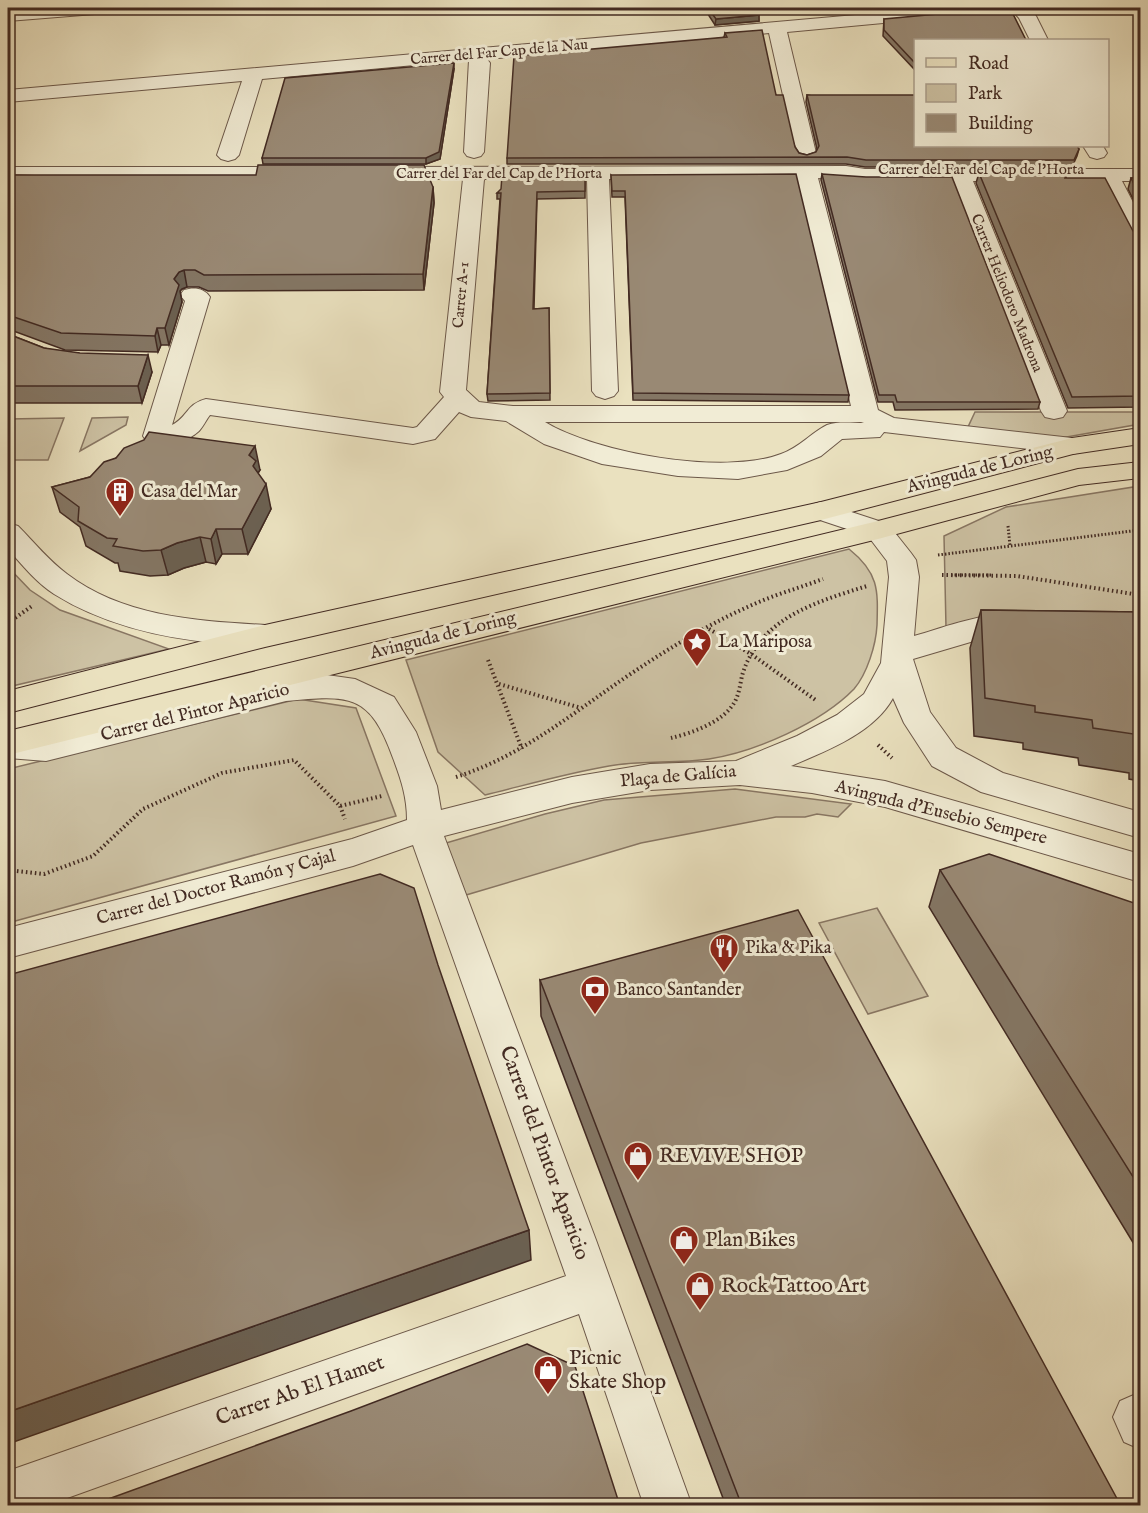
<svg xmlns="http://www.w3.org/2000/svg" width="1148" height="1513" font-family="'IM FELL English',serif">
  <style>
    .green { fill: #cdc2a4; stroke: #887663; stroke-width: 1.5 }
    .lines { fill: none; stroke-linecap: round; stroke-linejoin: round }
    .minor-casing { stroke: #6c5849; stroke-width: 2 }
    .major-casing { stroke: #422a22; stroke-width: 2 }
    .path-far1 { stroke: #422a22; stroke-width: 3; stroke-dasharray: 1.5 2; stroke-linecap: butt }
    .path { stroke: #422a22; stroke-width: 4; stroke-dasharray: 1.5 3; stroke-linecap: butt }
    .minor { fill: #f1ecd5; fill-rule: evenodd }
    .major { fill: #eae1bf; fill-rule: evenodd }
    .wall { fill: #847664; stroke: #422a22; stroke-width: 1.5 }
    .shaded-wall { fill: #6b6051; stroke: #422a22; stroke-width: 1.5 }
    .building { fill: #998974; stroke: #422a22; stroke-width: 1.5 }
    .labels { text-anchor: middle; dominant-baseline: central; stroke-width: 6; stroke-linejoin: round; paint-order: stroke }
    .far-street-label { font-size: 15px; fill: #422a22; stroke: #f1ecd5 }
    .street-label { font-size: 18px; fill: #422a22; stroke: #f1ecd5 }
    .poi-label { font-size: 18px; fill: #422a22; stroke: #f1ecd5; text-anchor: start }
    .near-street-label { font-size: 21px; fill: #422a22; stroke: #f1ecd5 }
    .near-poi-label { font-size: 21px; fill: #422a22; stroke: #f1ecd5; text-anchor: start }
  </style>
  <rect width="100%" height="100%" fill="#eae1bf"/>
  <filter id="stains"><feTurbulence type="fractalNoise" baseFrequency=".00333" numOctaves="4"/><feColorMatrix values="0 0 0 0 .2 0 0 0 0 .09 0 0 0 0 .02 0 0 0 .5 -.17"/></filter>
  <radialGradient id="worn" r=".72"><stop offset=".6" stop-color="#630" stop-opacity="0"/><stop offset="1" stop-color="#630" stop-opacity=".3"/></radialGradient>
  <g class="green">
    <path d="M 975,412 L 1140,412 L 1140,424 L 1061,438 L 968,427 Z"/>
    <path d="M 128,417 L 126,425 L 80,451 L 92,418 Z"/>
    <path d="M 64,418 L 48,460 L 8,460 L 8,419 Z"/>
    <path d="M 1140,486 L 1140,633 L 946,627 L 944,536 L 1006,507 Z"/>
    <path d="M 849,549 C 879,573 878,590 877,625 C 876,645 867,674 854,689 C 821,723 755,752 709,759 C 676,764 642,760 609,766 C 568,773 526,785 485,795 L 438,752 L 406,660 Z"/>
    <path d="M 8,567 L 30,590 L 60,610 L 169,649 L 8,687 Z"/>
    <path d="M 298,699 L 356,708 L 396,816 L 8,923 L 8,769 Z"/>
    <path d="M 735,789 L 851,804 L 838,817 L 817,814 L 805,817 L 776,817 L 641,843 L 466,895 L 446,843 L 545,814 L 604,800 Z"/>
    <path d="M 877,908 L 928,996 L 868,1014 L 819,923 Z"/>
  </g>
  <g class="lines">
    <g class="minor-casing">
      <g id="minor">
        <path d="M 46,8 L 116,8 L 113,12 L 107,13 L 8,21 L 8,11 Z"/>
        <path d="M 935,8 L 999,8 L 996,12 L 990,13 L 787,32 L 816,153 L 813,157 L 806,159 L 799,157 L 796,153 L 769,33 L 487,59 L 490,63 L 484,152 L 481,156 L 474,158 L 467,156 L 464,152 L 469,60 L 262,79 L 239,155 L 235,159 L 228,161 L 221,159 L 217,155 L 242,81 L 8,102 L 8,90 Z"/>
        <path d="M 1010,8 L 1029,8 L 1036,16 L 1048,40 L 1030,40 L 1019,18 Z"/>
        <path d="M 1083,146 L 1103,146 L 1107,153 L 1104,157 L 1097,159 L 1090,157 Z"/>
        <path d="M 846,166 L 865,169 L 1140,169 L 1140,181 L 1122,181 L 1140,216 L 1140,243 L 1132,241 L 1129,236 L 1101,181 L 973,181 L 1067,411 L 1063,417 L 1054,419 L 1045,417 L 1041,411 L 952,181 L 865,181 L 818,178 L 878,410 L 894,418 L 1072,438 L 1081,440 L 1085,446 L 1081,452 L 1072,454 L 884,432 L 880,437 L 842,439 L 821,456 L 787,470 L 738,479 L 678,476 L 602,464 L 544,444 L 506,421 L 471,417 L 459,412 L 435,439 L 413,444 L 210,415 C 206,420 203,427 199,431 C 187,443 162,445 147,442 L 143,436 L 185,301 L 180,295 L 184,290 C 194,287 204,288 210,297 L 172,425 C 188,417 186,404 206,399 L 413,428 L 417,427 L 444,397 L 440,392 L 463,179 L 384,179 L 376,178 L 373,173 L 376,168 L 384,167 ZM 797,178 L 851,406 L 513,406 L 479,402 L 466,390 L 484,179 L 587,179 L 592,391 L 596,396 L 605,399 L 614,396 L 618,391 L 609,179 ZM 545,422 L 861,422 L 864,423 C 852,423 838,421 827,425 C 811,433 799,448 781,454 C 724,476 596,453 545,422 Z"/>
        <path d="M 8,167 L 302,167 L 310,168 L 313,173 L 310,178 L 302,179 L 8,179 Z"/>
        <path d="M 821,502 L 888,524 L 911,553 L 916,560 L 919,577 L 914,636 C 949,626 994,607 1031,618 L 1035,625 L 1031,632 L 974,641 L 913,659 L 930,712 L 956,748 L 1003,773 L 1140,812 L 1140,838 L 981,792 L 932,766 L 904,723 L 893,698 C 874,733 826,751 791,766 L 885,781 L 1140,854 L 1140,882 L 885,807 L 812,793 L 740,785 L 650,790 L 572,803 L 444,836 L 596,1240 L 692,1506 L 644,1506 L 579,1314 L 45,1506 L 8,1506 L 8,1471 L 566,1276 L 413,845 L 353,866 L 8,958 L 8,928 L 352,839 L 407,820 C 407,797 401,779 393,758 C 370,693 349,695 286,701 L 46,761 L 8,758 L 8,734 L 46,737 L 286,679 L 327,675 L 355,679 L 394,697 L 416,732 L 437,786 L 441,810 L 572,777 L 650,764 L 736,761 L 797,736 L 837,715 L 864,694 L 881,663 L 889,577 L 887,561 L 868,536 L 811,517 L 807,511 L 811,505 Z"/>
        <path d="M 8,523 L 18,526 C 34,542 49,561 67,574 C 123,617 198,621 265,625 L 276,629 L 280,636 L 276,643 C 259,648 242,645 225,644 C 166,639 105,626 54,594 C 36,582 22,565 8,549 Z"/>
        <path d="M 1136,1394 L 1140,1396 L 1140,1449 L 1124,1442 L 1113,1417 L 1120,1401 Z"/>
      </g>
    </g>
    <g class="major-casing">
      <g id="major">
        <path d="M 1140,428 L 1140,444 L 1073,454 L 821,520 L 265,647 L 8,713 L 8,691 L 265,625 L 821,502 L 1072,438 Z"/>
        <path d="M 1140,462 L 1140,478 L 1079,485 L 878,539 L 8,755 L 8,731 L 878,521 L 1078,469 Z"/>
      </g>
    </g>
    <g class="path-far1">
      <path d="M 1008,526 L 1010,546"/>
      <path d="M 938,555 L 1140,530"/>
      <path d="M 951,575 L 992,575"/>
    </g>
    <g class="path">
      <path d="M 942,575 L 1017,576 L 1140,595"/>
      <path d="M 8,623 L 32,606"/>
      <path d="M 709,629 L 751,654 L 817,701"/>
      <path d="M 488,660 L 522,749"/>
      <path d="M 499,684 L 581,708"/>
      <path d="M 671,738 C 692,733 723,722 734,703 C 739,695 740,685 742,676 C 746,661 754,648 765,636 C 790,609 832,597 867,586"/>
      <path d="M 878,745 L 892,758"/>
      <path d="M 456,777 C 525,755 576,710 635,671 C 674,645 716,620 759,602 C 780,593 802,587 823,579"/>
      <path d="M 340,806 L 345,819"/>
      <path d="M 8,870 L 44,874 L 93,856 L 143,809 L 222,773 L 294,760 L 340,806 L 382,796"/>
    </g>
    <use href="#minor" class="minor"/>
    <use href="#major" class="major"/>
  </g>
  <g class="wall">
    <path d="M 704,8 L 758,8 L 759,21 L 715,25 Z"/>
    <path d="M 884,19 L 915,40 L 915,70 L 883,36 Z"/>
    <path d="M 725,33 L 776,95 L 795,147 L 799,153 L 807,155 L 816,152 L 817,149 L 806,102 L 807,95 L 1079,149 L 1077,156 L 1072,167 L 865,167 L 846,164 L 507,164 L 507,158 L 724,37 Z"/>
    <path d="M 454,69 L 440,159 L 426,164 L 263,164 L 262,158 Z"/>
    <path d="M 979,173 L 1067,173 L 1066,178 L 1133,231 L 1140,234 L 1140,407 L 1068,408 L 976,183 Z"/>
    <path d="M 822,174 L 1040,402 L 1038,409 L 895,410 L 893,402 L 878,402 L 821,180 Z"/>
    <path d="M 8,175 L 433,187 L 434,203 L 424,290 L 208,291 L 199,287 L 187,287 L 182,289 L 180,291 L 182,302 L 169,345 L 161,345 L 158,352 L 65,350 L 8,329 Z"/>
    <path d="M 585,175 L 585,198 L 537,199 L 534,309 L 549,308 L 550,400 L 488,401 L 487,394 L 500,199 L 497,199 L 497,193 Z"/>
    <path d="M 611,175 L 849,395 L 848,402 L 633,400 L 625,197 L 612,197 Z"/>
    <path d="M 1131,178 L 1140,178 L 1140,213 L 1128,189 Z"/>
    <path d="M 8,334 L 44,348 L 152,372 L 142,403 L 8,403 Z"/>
    <path d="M 116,458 L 260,470 L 258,473 L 271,509 L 248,554 L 222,554 L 216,564 L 206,562 L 184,568 L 168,575 L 150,576 L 120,571 L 118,563 L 115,563 L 86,546 L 80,527 L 60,512 L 52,487 L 90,477 Z"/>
    <path d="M 981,610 L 1140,612 L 1140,781 L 1129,779 L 1129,773 L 1079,765 L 1078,758 L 1023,749 L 1023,743 L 974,736 L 970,648 Z"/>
    <path d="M 940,870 L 1140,905 L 1140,1254 L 929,907 Z"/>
    <path d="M 540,980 L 1121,1506 L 726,1506 L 541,1016 Z"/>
  </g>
  <g class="shaded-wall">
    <path d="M 883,8 L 915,8 L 882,10 Z"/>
    <path d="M 759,15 L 759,21 L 715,25 L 716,19 Z"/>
    <path d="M 454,63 L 454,69 L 440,159 L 426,164 L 426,158 Z"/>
    <path d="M 433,187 L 434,203 L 424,290 L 423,274 Z"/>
    <path d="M 184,270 L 187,287 L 182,289 L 180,291 L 182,302 L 169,345 L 165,328 L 174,279 L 179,272 Z"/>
    <path d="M 157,328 L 161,345 L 158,352 L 155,336 Z"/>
    <path d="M 148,355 L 152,372 L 142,403 L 138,386 Z"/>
    <path d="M 255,446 L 260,470 L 258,473 L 260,486 L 249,455 Z"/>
    <path d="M 266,484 L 271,509 L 248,554 L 242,529 Z"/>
    <path d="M 216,529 L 222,554 L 216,564 L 211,539 Z"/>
    <path d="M 200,537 L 206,562 L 184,568 L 168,575 L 161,550 L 177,543 Z"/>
    <path d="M 529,1230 L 531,1260 L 8,1444 L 8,1412 Z"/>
  </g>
  <g class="building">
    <path d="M 708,8 L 758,8 L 759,15 L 716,19 Z"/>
    <path d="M 998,8 L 1010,8 L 1026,40 L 915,40 L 915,63 L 884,30 L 884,19 L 992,9 Z"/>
    <path d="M 762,30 L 776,95 L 783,95 L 795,147 L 799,153 L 807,155 L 816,152 L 819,146 L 807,95 L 915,95 L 915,146 L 1077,146 L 1079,149 L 1074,160 L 866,160 L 847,157 L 507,158 L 514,56 L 727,37 L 725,33 Z"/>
    <path d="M 454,63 L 439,152 L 426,158 L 262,158 L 285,78 Z"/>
    <path d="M 258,165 L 424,165 L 433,187 L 423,274 L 204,275 L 195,270 L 184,270 L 179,272 L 174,279 L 179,285 L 165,328 L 157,328 L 155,336 L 61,333 L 8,315 L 8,175 L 256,175 Z"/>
    <path d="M 979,173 L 1067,173 L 1065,178 L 1105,178 L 1133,231 L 1140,234 L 1140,396 L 1072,397 Z"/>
    <path d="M 796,174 L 849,395 L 633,393 L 625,191 L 612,191 L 611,175 Z"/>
    <path d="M 822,174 L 866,177 L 952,177 L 1040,402 L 897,402 L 895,395 L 879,395 Z"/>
    <path d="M 502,175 L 585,175 L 585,191 L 537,192 L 533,309 L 549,308 L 550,393 L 487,394 L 501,193 L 497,193 L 501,189 Z"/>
    <path d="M 1131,178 L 1140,178 L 1140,196 Z"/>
    <path d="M 8,334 L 44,348 L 80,353 L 148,355 L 138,386 L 8,386 Z"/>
    <path d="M 149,432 L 255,446 L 249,455 L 256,461 L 253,466 L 266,484 L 242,529 L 216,529 L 211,539 L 200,537 L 177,543 L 161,550 L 143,551 L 113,546 L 117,539 L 107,538 L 78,521 L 79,507 L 52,487 L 90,477 L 104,462 L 116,458 L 124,448 L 144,440 Z"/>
    <path d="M 981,610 L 1140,612 L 1140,735 L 1093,728 L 1092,720 L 1035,712 L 1035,706 L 985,698 Z"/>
    <path d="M 989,854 L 1140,905 L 1140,1188 L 940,870 Z"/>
    <path d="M 380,874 L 414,888 L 438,965 L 529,1230 L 8,1412 L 8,975 Z"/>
    <path d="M 798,910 L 1121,1506 L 742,1506 L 540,980 Z"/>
    <path d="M 527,1344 L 575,1366 L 620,1506 L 89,1506 L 351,1411 Z"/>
  </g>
  <defs>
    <g id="building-pin" transform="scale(1.5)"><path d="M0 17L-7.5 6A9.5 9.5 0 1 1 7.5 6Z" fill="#8f2418" stroke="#f1ecd5"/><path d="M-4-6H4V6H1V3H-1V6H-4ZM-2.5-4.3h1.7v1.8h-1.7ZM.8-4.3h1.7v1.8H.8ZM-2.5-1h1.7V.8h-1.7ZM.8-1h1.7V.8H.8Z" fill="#fff"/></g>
    <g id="sight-pin" transform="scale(1.5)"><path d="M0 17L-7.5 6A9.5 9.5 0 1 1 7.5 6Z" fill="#8f2418" stroke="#f1ecd5"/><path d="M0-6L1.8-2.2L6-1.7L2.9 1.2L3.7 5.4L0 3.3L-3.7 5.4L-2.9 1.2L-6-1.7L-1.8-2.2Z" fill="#fff"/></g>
    <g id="restaurant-pin" transform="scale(1.5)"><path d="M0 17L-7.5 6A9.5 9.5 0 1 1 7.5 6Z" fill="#8f2418" stroke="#f1ecd5"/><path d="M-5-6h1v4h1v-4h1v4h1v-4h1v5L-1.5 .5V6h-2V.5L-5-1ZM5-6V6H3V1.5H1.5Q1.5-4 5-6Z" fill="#fff"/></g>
    <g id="bank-pin" transform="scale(1.5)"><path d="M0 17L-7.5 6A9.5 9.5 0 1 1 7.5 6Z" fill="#8f2418" stroke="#f1ecd5"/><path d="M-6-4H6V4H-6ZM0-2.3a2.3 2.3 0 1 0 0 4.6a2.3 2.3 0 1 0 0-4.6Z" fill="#fff"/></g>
    <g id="shop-pin" transform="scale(1.5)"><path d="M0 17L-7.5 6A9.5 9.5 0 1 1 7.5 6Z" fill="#8f2418" stroke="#f1ecd5"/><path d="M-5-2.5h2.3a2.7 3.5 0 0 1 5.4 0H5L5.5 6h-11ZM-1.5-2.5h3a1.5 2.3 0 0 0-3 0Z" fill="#fff"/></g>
  </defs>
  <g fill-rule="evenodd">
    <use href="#building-pin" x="120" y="492"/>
    <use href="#sight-pin" x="697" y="642"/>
    <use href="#restaurant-pin" x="724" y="948"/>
    <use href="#bank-pin" x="595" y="990"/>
    <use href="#shop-pin" x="638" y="1156"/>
    <use href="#shop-pin" x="684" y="1240"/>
    <use href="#shop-pin" x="700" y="1286"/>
    <use href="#shop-pin" x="548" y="1370"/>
  </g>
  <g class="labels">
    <g class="far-street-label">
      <text transform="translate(499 52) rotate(-5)">Carrer del Far Cap de la Nau</text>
      <text x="981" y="169">Carrer del Far del Cap de l'Horta</text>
      <text x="499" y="173">Carrer del Far del Cap de l'Horta</text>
      <text transform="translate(1007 293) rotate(68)">Carrer Heliodoro Madrona</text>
      <text transform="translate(461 295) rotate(-85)">Carrer A-1</text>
    </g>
    <g class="street-label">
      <text transform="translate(980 470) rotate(-14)">Avinguda de Loring</text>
      <text transform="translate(443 636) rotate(-14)">Avinguda de Loring</text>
      <text transform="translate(195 713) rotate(-14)">Carrer del Pintor Aparicio</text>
      <text transform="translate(678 777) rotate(-5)">Plaça de Galícia</text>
      <text transform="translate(941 813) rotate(14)">Avinguda d'Eusebio Sempere</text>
      <text transform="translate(216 888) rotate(-15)">Carrer del Doctor Ramón y Cajal</text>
    </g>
    <g class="poi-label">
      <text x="141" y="492">Casa del Mar</text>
      <text x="718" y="642">La Mariposa</text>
      <text x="745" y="948">Pika &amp; Pika</text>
      <text x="616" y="990">Banco Santander</text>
    </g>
    <g class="near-street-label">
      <text transform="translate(544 1153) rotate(70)">Carrer del Pintor Aparicio</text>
      <text transform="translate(300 1391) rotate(-19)">Carrer Ab El Hamet</text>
    </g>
    <g class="near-poi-label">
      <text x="659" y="1156">REVIVE SHOP</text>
      <text x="705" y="1240">Plan Bikes</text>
      <text x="721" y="1286">Rock Tattoo Art</text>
      <text x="569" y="1358">Picnic<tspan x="569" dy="24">Skate Shop</tspan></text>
    </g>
  </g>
  <rect width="1148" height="1513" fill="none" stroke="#eae1bf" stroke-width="30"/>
  <rect x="9" y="9" width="1130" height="1495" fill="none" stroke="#422a22" stroke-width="3"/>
  <rect x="15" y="15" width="1118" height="1483" fill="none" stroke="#422a22" stroke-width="1.5"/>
  <rect x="914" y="39" width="195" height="108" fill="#f1ecd5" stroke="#ab9e8d" stroke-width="1.5"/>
  <rect x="926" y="58" width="30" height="9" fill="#eae1bf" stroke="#ab9e8d" stroke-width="1.5"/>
  <text x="968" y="69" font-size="18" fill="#422a22">Road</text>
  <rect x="926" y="84" width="30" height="18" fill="#cdc2a4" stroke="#ab9e8d" stroke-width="1.5"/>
  <text x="968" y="99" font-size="18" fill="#422a22">Park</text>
  <rect x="926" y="114" width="30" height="18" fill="#998974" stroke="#ab9e8d" stroke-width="1.5"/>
  <text x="968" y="129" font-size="18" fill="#422a22">Building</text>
  <rect width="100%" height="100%" filter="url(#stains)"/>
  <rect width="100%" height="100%" fill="url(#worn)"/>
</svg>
